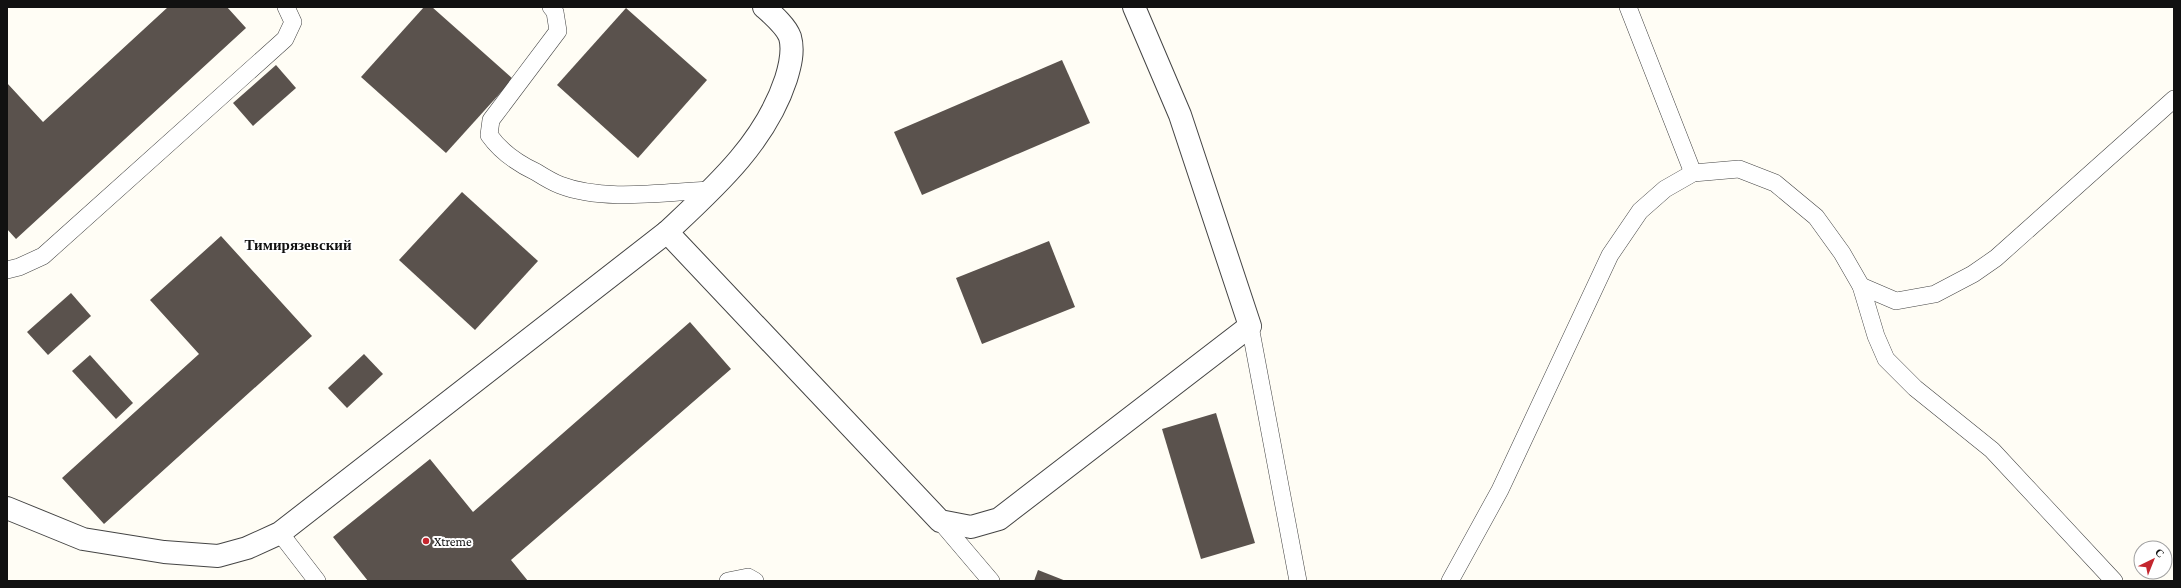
<svg xmlns="http://www.w3.org/2000/svg" width="2181" height="588" font-family="'Crimson Pro',serif">
  <style>
    .building { fill: #5a524d }
    .lines { fill: none; stroke-linecap: round; stroke-linejoin: round }
    .service-casing { stroke: #444; stroke-width: 18 }
    .minor-casing { stroke: #444; stroke-width: 24 }
    .tertiary-casing { stroke: #444; stroke-width: 24 }
    .service { stroke: #fff; stroke-width: 17 }
    .minor { stroke: #fff; stroke-width: 22 }
    .tertiary { stroke: #fff; stroke-width: 22 }
    .poi-dot { fill: #c4262e; stroke: #fff; stroke-width: 1.5 }
    .labels { text-anchor: middle; dominant-baseline: central; stroke-width: 4; stroke-linejoin: round; paint-order: stroke }
    .poi-label { font-size: 13px; fill: #111; stroke: #fff; text-anchor: start }
    .quarter-label { font-size: 15px; font-weight: bold; fill: #111; stroke: #fff }
  </style>
  <rect width="100%" height="100%" fill="#fffdf5"/>
  <g class="building">
    <path d="M 168,7 L 227,7 L 246,28 L 16,239 L 7,229 L 7,83 L 43,122 Z"/>
    <path d="M 424,7 L 432,7 L 513,79 L 446,153 L 361,77 Z"/>
    <path d="M 626,8 L 707,80 L 638,158 L 557,85 Z"/>
    <path d="M 1062,60 L 1090,123 L 922,195 L 894,132 Z"/>
    <path d="M 276,65 L 296,88 L 253,126 L 233,103 Z"/>
    <path d="M 462,192 L 538,261 L 475,330 L 399,260 Z"/>
    <path d="M 221,236 L 312,336 L 104,524 L 62,478 L 199,354 L 150,300 Z"/>
    <path d="M 1049,241 L 1075,307 L 982,344 L 956,278 Z"/>
    <path d="M 71,293 L 91,316 L 48,355 L 27,332 Z"/>
    <path d="M 690,322 L 731,369 L 511,560 L 528,581 L 368,581 L 333,537 L 430,459 L 473,512 Z"/>
    <path d="M 364,354 L 383,374 L 347,408 L 328,388 Z"/>
    <path d="M 90,355 L 133,403 L 116,419 L 72,371 Z"/>
    <path d="M 1216,413 L 1255,543 L 1201,559 L 1162,429 Z"/>
    <path d="M 1038,570 L 1066,581 L 1034,581 Z"/>
  </g>
  <g class="lines">
    <g class="service-casing">
      <g id="service">
        <path d="M 551,7 L 555,12 L 558,31 L 491,120 L 489,135 C 501,152 517,163 536,172 C 544,177 552,182 560,185 C 604,202 664,192 711,190"/>
        <path d="M 1628,7 L 1693,173"/>
        <path d="M 7,270 L 19,267 L 43,256 L 285,39 L 293,22 L 286,7"/>
        <path d="M 1861,286 L 1896,301 L 1935,294 L 1973,274 L 1996,258 L 2174,99"/>
        <path d="M 1250,326 L 1298,581"/>
        <path d="M 940,521 L 991,581"/>
        <path d="M 280,533 L 317,581"/>
        <path d="M 728,581 L 748,577 L 755,581"/>
        <path d="M 1450,581 L 1500,490 L 1610,255 L 1640,211 L 1665,189 L 1693,173 L 1739,169 L 1775,183 L 1816,217 L 1842,253 L 1861,286 L 1876,336 L 1886,359 L 1915,388 L 1992,450 L 2114,581"/>
      </g>
    </g>
    <g class="minor-casing">
      <path id="minor" d="M 667,232 L 940,521 L 971,527 L 999,519 L 1250,326 L 1180,115 L 1134,7"/>
    </g>
    <g class="tertiary-casing">
      <path id="tertiary" d="M 7,508 L 83,539 L 164,552 L 218,556 L 247,548 L 280,533 L 667,232 C 714,188 765,143 786,79 C 790,66 794,51 790,37 C 786,26 773,15 764,7"/>
    </g>
    <use href="#service" class="service"/>
    <use href="#minor" class="minor"/>
    <use href="#tertiary" class="tertiary"/>
  </g>
  <circle class="poi-dot" cx="426" cy="541" r="4"/>
  <g class="labels">
    <g class="poi-label">
      <text x="434" y="541">Xtreme</text>
    </g>
    <g class="quarter-label">
      <text x="298" y="245">Тимирязевский</text>
    </g>
  </g>
  <rect width="2181" height="588" fill="none" stroke="#111111" stroke-width="16"/>
  <g transform="translate(2153 560) rotate(43)"><circle r="19" fill="#ffffff" stroke="#a0a0a0"/>
  <path d="M0-3L7 15L0 10L-7 15Z" fill="#c4262e"/>
  <text y="-6" font-size="11" font-weight="bold" text-anchor="middle" fill="#111111">С</text>
  </g>
</svg>
